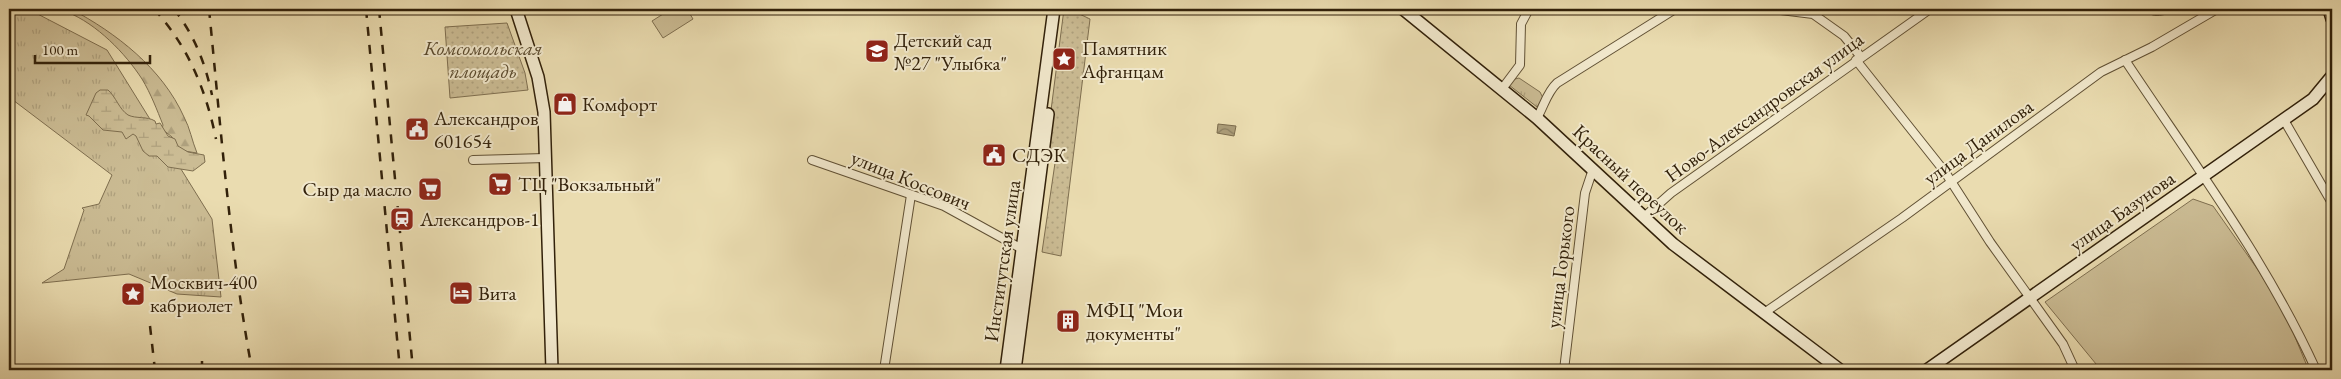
<svg xmlns="http://www.w3.org/2000/svg" width="2341" height="379" font-family="'EB Garamond',serif">
  <style>
    .grass { fill: url(#grass-tufts); stroke: #7e6e4f }
    .forest { fill: url(#forest-firs); stroke: #7e6e4f }
    .wetland { fill: url(#wetland-marsh); stroke: #7e6e4f }
    .park { fill: url(#park-dots); stroke: #7e6e4f }
    .garden { fill: #cbbc94; stroke: #7e6e4f }
    .water { fill: url(#water-waves); stroke: #7b6b4c }
    .lines { fill: none; stroke-linecap: round; stroke-linejoin: round }
    .street-casing { stroke: #605034; stroke-width: 10 }
    .secondary-casing { stroke: #32210a; stroke-width: 14 }
    .street { stroke: #f1e8cc; stroke-width: 8 }
    .secondary { stroke: #f1e8cc; stroke-width: 11 }
    .rail { stroke: #32210a; stroke-width: 2.5; stroke-dasharray: 9 9; stroke-linecap: butt }
    .labels { text-anchor: middle; dominant-baseline: central; stroke-width: 4; stroke-linejoin: round; paint-order: stroke }
    .poi-label { font-size: 20px; fill: #32210a; stroke: #f1e8cc; text-anchor: start }
    .park-label { font-size: 20px; font-style: italic; fill: #58482c; stroke: #f1e8cc }
    .street-label { font-size: 20px; fill: #32210a; stroke: #f1e8cc }
  </style>
  <defs>
    <pattern id="grass-tufts" width="24" height="20" patternUnits="userSpaceOnUse" patternTransform="scale(1.25)"><rect width="24" height="20" fill="#cbbc94"/><path d="M3 7l-1-3M5 7V3M7 7l1-3M15 17l-1-3M17 17v-4M19 17l1-3" fill="none" stroke="#afa17e"/></pattern>
    <pattern id="forest-firs" width="22" height="20" patternUnits="userSpaceOnUse" patternTransform="scale(1.25)"><rect width="22" height="20" fill="#cbbc94"/><path d="M5 1l3.5 6h-7zM16 11l3.5 6h-7z" fill="#afa17e"/></pattern>
    <pattern id="wetland-marsh" width="20" height="14" patternUnits="userSpaceOnUse" patternTransform="scale(1.25)"><rect width="20" height="14" fill="#cbbc94"/><path d="M1 5h8M5 5V1M11 12h8M15 12V8" fill="none" stroke="#afa17e"/></pattern>
    <pattern id="park-dots" width="8" height="8" patternUnits="userSpaceOnUse" patternTransform="scale(1.25)"><rect width="8" height="8" fill="#cbbc94"/><path d="M2 2h.1M6 6h.1" fill="none" stroke="#afa17e" stroke-width="1.8" stroke-linecap="round"/></pattern>
    <pattern id="water-waves" width="16" height="10" patternUnits="userSpaceOnUse" patternTransform="scale(1.25)"><rect width="16" height="10" fill="#ab9c78"/><path d="M0 5q4-4 8 0t8 0" fill="none" stroke="#8c7f61"/></pattern>
  </defs>
  <rect width="100%" height="100%" fill="#eadcb0"/>
  <filter id="stains"><feTurbulence type="fractalNoise" baseFrequency=".004" numOctaves="4"/><feColorMatrix values="0 0 0 0 .2 0 0 0 0 .09 0 0 0 0 .02 0 0 0 .5 -.17"/></filter>
  <radialGradient id="worn" r=".72"><stop offset=".6" stop-color="#630" stop-opacity="0"/><stop offset="1" stop-color="#630" stop-opacity=".3"/></radialGradient>
  <g class="grass">
    <path d="M 9,9 L 28,9 L 107,50 L 212,219 L 221,297 L 177,294 L 129,274 L 42,283 L 64,269 L 84,210 L 82,208 L 99,204 L 112,175 L 9,97 Z"/>
    <path d="M 1519,78 L 1540,92 L 1543,98 L 1537,107 L 1509,85 L 1511,80 Z"/>
  </g>
  <path class="forest" d="M 71,9 C 116,33 162,68 184,117 C 190,128 192,141 197,153 L 184,151 L 178,147 L 172,137 L 162,129 L 163,125 C 157,110 151,94 142,79 C 125,53 97,24 67,12 C 63,11 57,13 52,14 L 50,10 Z"/>
  <path class="wetland" d="M 100,90 L 108,90 C 116,97 119,109 128,115 C 136,119 147,116 155,121 L 156,124 L 160,123 L 168,136 L 175,139 L 178,146 L 188,152 L 204,155 L 205,162 L 193,171 L 168,167 L 157,156 L 149,156 L 143,151 L 136,136 L 133,134 L 126,139 L 122,132 L 103,130 L 89,116 L 86,115 L 96,93 Z"/>
  <g class="park">
    <path d="M 1064,9 L 1069,9 L 1090,19 L 1061,256 L 1042,252 L 1055,163 L 1045,157 Z"/>
    <path d="M 507,23 L 525,73 L 528,90 L 450,98 L 445,27 Z"/>
  </g>
  <g class="garden">
    <path d="M 671,9 L 687,9 L 693,19 L 663,38 L 652,21 Z"/>
    <path d="M 2193,199 L 2213,206 L 2258,270 L 2286,315 L 2307,366 L 2299,370 L 2101,370 L 2045,302 Z"/>
  </g>
  <g class="water">
    <path d="M 2145,9 L 2183,9 C 2170,12 2153,22 2145,9 Z"/>
    <path d="M 1218,124 L 1236,126 L 1234,136 L 1217,133 Z"/>
  </g>
  <g class="lines">
    <g class="street-casing">
      <g id="street">
        <path d="M 1773,9 L 1813,14 L 1844,36 L 1861,57"/>
        <path d="M 1856,60 L 1945,172 L 1990,242 L 2063,344 L 2075,370"/>
        <path d="M 2125,60 C 2192,161 2266,260 2316,370"/>
        <path d="M 1502,89 L 1520,65 L 1521,24 L 1529,9"/>
        <path d="M 1537,118 C 1544,106 1547,92 1557,83 L 1675,9"/>
        <path d="M 2284,120 L 2332,203"/>
        <path d="M 473,160 L 545,158"/>
        <path d="M 812,160 L 944,206 L 1022,249"/>
        <path d="M 1644,217 L 1671,193 L 1930,9"/>
        <path d="M 1764,313 L 1902,218 L 2101,72 L 2152,47 L 2217,9"/>
        <path d="M 884,370 L 911,195"/>
        <path d="M 1564,370 L 1585,193 L 1593,169"/>
      </g>
    </g>
    <g class="secondary-casing">
      <g id="secondary">
        <path d="M 516,9 L 538,77 L 544,112 L 552,370"/>
        <path d="M 1403,9 L 1537,118 L 1673,244 L 1840,370"/>
        <path d="M 2329,9 L 2332,19"/>
        <path d="M 1006,370 L 1054,9"/>
        <path d="M 1015,370 L 1048,114"/>
        <path d="M 1927,370 L 2313,99 L 2332,76"/>
      </g>
    </g>
    <use href="#street" class="street"/>
    <use href="#secondary" class="secondary"/>
    <g class="rail">
      <path d="M 154,9 C 188,46 206,90 216,139"/>
      <path d="M 174,9 C 194,35 205,62 212,95"/>
      <path d="M 209,9 C 221,130 230,251 252,370"/>
      <path d="M 366,9 L 400,370"/>
      <path d="M 379,9 L 413,370"/>
      <path d="M 150,326 L 155,370"/>
      <path d="M 202,370 L 202,356"/>
    </g>
  </g>
  <defs>
    <g id="school-square" transform="scale(1.25)"><rect x="-9" y="-9" width="18" height="18" rx="4" fill="#8f2418" stroke="#f1e8cc"/><path d="M0-5L7-2L0 1L-7-2ZM-4 1L0 2.5L4 1V4Q0 6-4 4Z" fill="#fff"/></g>
    <g id="sight-square" transform="scale(1.25)"><rect x="-9" y="-9" width="18" height="18" rx="4" fill="#8f2418" stroke="#f1e8cc"/><path d="M0-6L1.8-2.2L6-1.7L2.9 1.2L3.7 5.4L0 3.3L-3.7 5.4L-2.9 1.2L-6-1.7L-1.8-2.2Z" fill="#fff"/></g>
    <g id="shop-square" transform="scale(1.25)"><rect x="-9" y="-9" width="18" height="18" rx="4" fill="#8f2418" stroke="#f1e8cc"/><path d="M-5-2.5h2.3a2.7 3.5 0 0 1 5.4 0H5L5.5 6h-11ZM-1.5-2.5h3a1.5 2.3 0 0 0-3 0Z" fill="#fff"/></g>
    <g id="civic-square" transform="scale(1.25)"><rect x="-9" y="-9" width="18" height="18" rx="4" fill="#8f2418" stroke="#f1e8cc"/><path d="M-.6-6.5H3V-4.5H.6V-3L4-1V1h2V6H-6V1h2V-1L-.6-3ZM-1.2 2.5V6h2.4V2.5Z" fill="#fff"/></g>
    <g id="supermarket-square" transform="scale(1.25)"><rect x="-9" y="-9" width="18" height="18" rx="4" fill="#8f2418" stroke="#f1e8cc"/><path d="M-6-5.5h2.5l.6 2H6L4.5 2H-2.5L-4.4-4H-6ZM-1.5 3.2a1.3 1.3 0 1 0 .1 0ZM3 3.2a1.3 1.3 0 1 0 .1 0Z" fill="#fff"/></g>
    <g id="station-square" transform="scale(1.25)"><rect x="-9" y="-9" width="18" height="18" rx="4" fill="#8f2418" stroke="#f1e8cc"/><path d="M-3-6H3Q5-6 5-4V2Q5 4 3 4L4.5 6H3L1.5 4h-3L-3 6H-4.5L-3 4Q-5 4-5 2V-4Q-5-6-3-6ZM-3.5-4v3h7v-3ZM-3.5 1v1.5H-2V1ZM2 1v1.5H3.5V1Z" fill="#fff"/></g>
    <g id="hotel-square" transform="scale(1.25)"><rect x="-9" y="-9" width="18" height="18" rx="4" fill="#8f2418" stroke="#f1e8cc"/><path d="M-6-4.5h1.5V1H6V5H4.5V3h-9V5H-6ZM-4 0a1.8 1.8 0 1 1 3.6 0ZM.5 0V-2.5h3Q6-2.5 6 0Z" fill="#fff"/></g>
    <g id="building-square" transform="scale(1.25)"><rect x="-9" y="-9" width="18" height="18" rx="4" fill="#8f2418" stroke="#f1e8cc"/><path d="M-4-6H4V6H1V3H-1V6H-4ZM-2.5-4.3h1.7v1.8h-1.7ZM.8-4.3h1.7v1.8H.8ZM-2.5-1h1.7V.8h-1.7ZM.8-1h1.7V.8H.8Z" fill="#fff"/></g>
  </defs>
  <g fill-rule="evenodd">
    <use href="#school-square" x="877" y="51"/>
    <use href="#sight-square" x="1064" y="59"/>
    <use href="#shop-square" x="565" y="104"/>
    <use href="#civic-square" x="417" y="129"/>
    <use href="#civic-square" x="994" y="155"/>
    <use href="#supermarket-square" x="500" y="184"/>
    <use href="#supermarket-square" x="430" y="189"/>
    <use href="#station-square" x="402" y="219"/>
    <use href="#hotel-square" x="461" y="293"/>
    <use href="#sight-square" x="133" y="294"/>
    <use href="#building-square" x="1068" y="321"/>
  </g>
  <g class="labels">
    <g class="poi-label">
      <text x="894" y="40">Детский сад<tspan x="894" dy="23">№27 "Улыбка"</tspan></text>
      <text x="1082" y="48">Памятник<tspan x="1082" dy="23">Афганцам</tspan></text>
      <text x="582" y="104">Комфорт</text>
      <text x="434" y="118">Александров<tspan x="434" dy="23">601654</tspan></text>
      <text x="1012" y="155">СДЭК</text>
      <text x="518" y="184">ТЦ "Вокзальный"</text>
      <text x="412" y="189" text-anchor="end">Сыр да масло</text>
      <text x="420" y="219">Александров-1</text>
      <text x="150" y="282">Москвич-400<tspan x="150" dy="23">кабриолет</tspan></text>
      <text x="478" y="293">Вита</text>
      <text x="1086" y="310">МФЦ "Мои<tspan x="1086" dy="23">документы"</tspan></text>
    </g>
    <g class="park-label">
      <text x="483" y="48">Комсомольская<tspan x="483" dy="23">площадь</tspan></text>
    </g>
    <g class="street-label">
      <text transform="translate(1764 107) rotate(-36)">Ново-Александровская улица</text>
      <text transform="translate(1978 142) rotate(-36)">улица Данилова</text>
      <text transform="translate(1631 179) rotate(43)">Красный переулок</text>
      <text transform="translate(911 180) rotate(22)">улица Коссович</text>
      <text transform="translate(2122 211) rotate(-35)">улица Базунова</text>
      <text transform="translate(1002 261) rotate(-82)">Институтская улица</text>
      <text transform="translate(1560 267) rotate(-83)">улица Горького</text>
    </g>
  </g>
  <rect width="2341" height="379" fill="none" stroke="#eadcb0" stroke-width="30"/>
  <rect x="10" y="10" width="2321" height="359" fill="none" stroke="#32210a" stroke-width="2.5"/>
  <rect x="15" y="15" width="2311" height="349" fill="none" stroke="#32210a"/>
  <path d="M35 55v8h115v-8" fill="none" stroke="#32210a" stroke-width="2.5"/>
  <text x="42" y="55" font-size="15" fill="#32210a" stroke="#f1e8cc" stroke-width="4" paint-order="stroke">100 m</text>
  <rect width="100%" height="100%" filter="url(#stains)"/>
  <rect width="100%" height="100%" fill="url(#worn)"/>
</svg>
